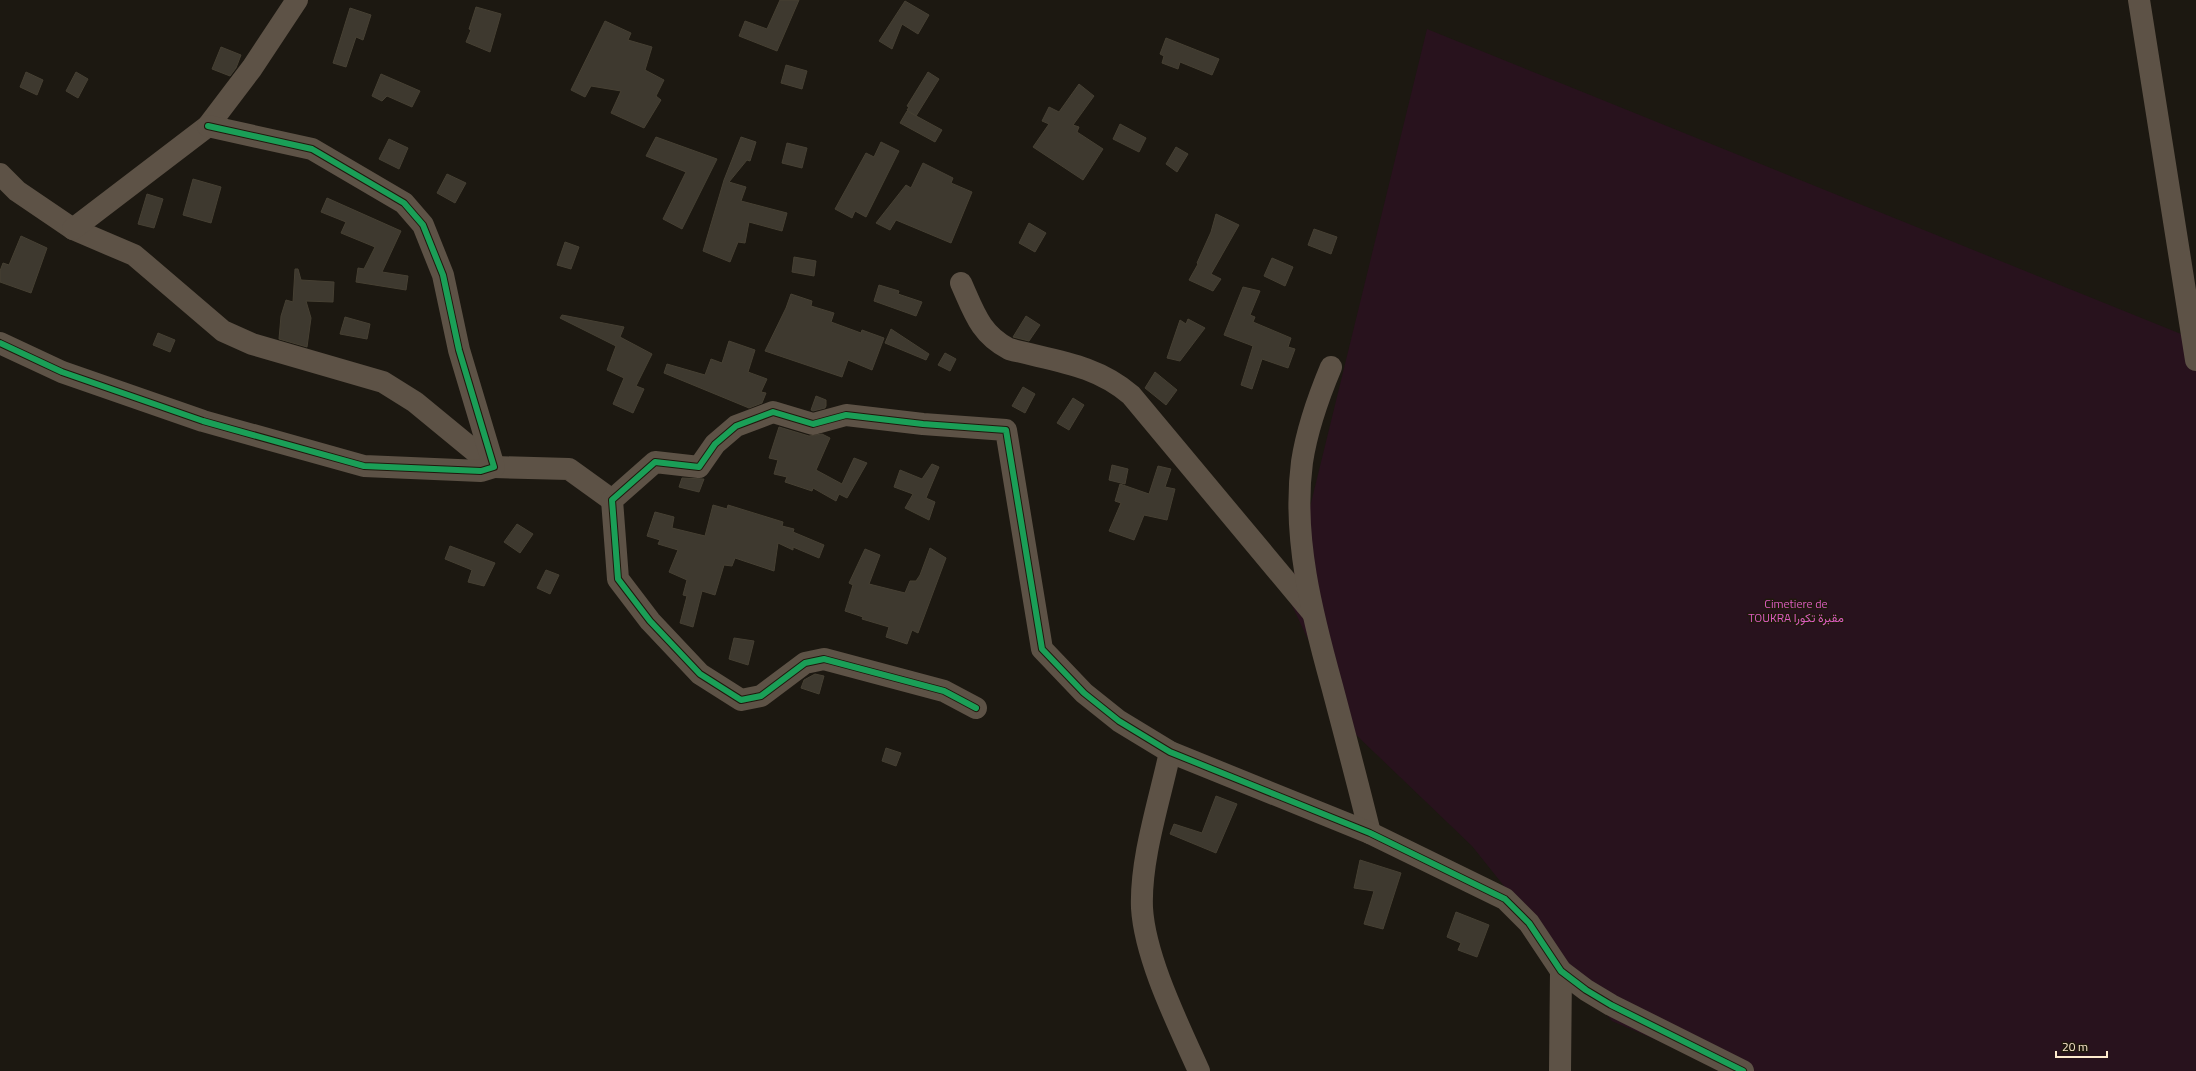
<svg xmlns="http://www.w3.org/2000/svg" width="2196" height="1071" font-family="'Titillium Web',Vazirmatn,sans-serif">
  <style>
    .green { fill: #28121d }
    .building { fill: #3e392f; stroke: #464033 }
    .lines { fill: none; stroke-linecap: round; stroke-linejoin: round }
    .minor { stroke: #5d5246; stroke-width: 22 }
    .cycleway-casing { stroke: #20190d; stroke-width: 8 }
    .cycleway { stroke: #1a9f57; stroke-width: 6 }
    .labels { text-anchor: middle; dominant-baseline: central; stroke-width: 3; stroke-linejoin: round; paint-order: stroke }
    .park-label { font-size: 12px; fill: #dc5cc0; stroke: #20190d }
  </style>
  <rect width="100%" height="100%" fill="#1c1811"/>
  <path class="green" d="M 1427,29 L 2196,340 L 2196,1071 L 1729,1071 L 1612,1021 L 1472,846 L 1351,730 L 1288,597 Z"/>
  <g class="building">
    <path d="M 780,0 L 799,0 L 777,51 L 739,36 L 745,21 L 767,29 Z"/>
    <path d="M 905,1 L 929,15 L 918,34 L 902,24 L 892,49 L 879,41 Z"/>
    <path d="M 476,7 L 501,14 L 490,52 L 466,42 L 471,30 L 469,29 Z"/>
    <path d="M 350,8 L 371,15 L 363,40 L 356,37 L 346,67 L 333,63 Z"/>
    <path d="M 605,21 L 631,33 L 628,40 L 652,47 L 645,70 L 664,80 L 656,96 L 661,100 L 644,128 L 611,113 L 621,91 L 591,86 L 585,97 L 571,90 Z"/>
    <path d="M 1166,38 L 1219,59 L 1212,75 L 1180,62 L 1178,69 L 1162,63 L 1164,56 L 1160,54 Z"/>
    <path d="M 221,47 L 241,55 L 236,68 L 230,76 L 212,69 Z"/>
    <path d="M 786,65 L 807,71 L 802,89 L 781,83 Z"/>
    <path d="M 26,72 L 43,80 L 37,95 L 20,87 Z"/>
    <path d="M 76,72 L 88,79 L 78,98 L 66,91 Z"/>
    <path d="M 928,72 L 939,79 L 916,116 L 907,110 L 909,107 L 907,106 Z"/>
    <path d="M 381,74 L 420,91 L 412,107 L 387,96 L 382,101 L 372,96 Z"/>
    <path d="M 1079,84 L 1094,96 L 1073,125 L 1079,127 L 1077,132 L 1103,149 L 1083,180 L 1033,147 L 1049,124 L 1042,121 L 1049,107 L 1059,112 Z"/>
    <path d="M 907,111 L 942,130 L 935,142 L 900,123 Z"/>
    <path d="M 1120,124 L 1146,138 L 1139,152 L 1113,139 Z"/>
    <path d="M 656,137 L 717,159 L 682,229 L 663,219 L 686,172 L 646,156 Z"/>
    <path d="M 741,137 L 756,142 L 750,161 L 747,160 L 729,182 L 746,187 L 741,201 L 787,213 L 782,231 L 749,222 L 745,243 L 738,242 L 730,262 L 703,251 L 724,180 Z"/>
    <path d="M 389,139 L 408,148 L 399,169 L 379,159 Z"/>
    <path d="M 881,142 L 899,151 L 866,217 L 855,211 L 852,218 L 835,209 L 866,153 L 874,157 Z"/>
    <path d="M 787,143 L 807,148 L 802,168 L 782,163 Z"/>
    <path d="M 1176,147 L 1188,154 L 1177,172 L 1166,164 Z"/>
    <path d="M 923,163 L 953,178 L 951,183 L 972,192 L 951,243 L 896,220 L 890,230 L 876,223 L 906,185 L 911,188 Z"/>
    <path d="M 447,174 L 466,183 L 455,203 L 437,193 Z"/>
    <path d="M 193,179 L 221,187 L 211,223 L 183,215 Z"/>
    <path d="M 147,194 L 163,199 L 154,228 L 138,224 Z"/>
    <path d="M 327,198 L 401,231 L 382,272 L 408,276 L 406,290 L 356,282 L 358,268 L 364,269 L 375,247 L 341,233 L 346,222 L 321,212 Z"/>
    <path d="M 1216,214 L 1239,225 L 1211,274 L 1221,279 L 1213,291 L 1189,280 L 1198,264 L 1197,263 L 1211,232 Z"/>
    <path d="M 1029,223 L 1046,233 L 1035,252 L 1019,243 Z"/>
    <path d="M 1314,229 L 1337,237 L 1331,254 L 1308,245 Z"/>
    <path d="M 21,236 L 47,248 L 31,293 L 0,282 L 0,271 L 3,263 L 9,265 Z"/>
    <path d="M 565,242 L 579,247 L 571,269 L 557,265 Z"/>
    <path d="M 794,257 L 816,261 L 814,276 L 792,272 Z"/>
    <path d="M 1272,258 L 1293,267 L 1285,286 L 1264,276 Z"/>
    <path d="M 295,269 L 298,269 L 301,280 L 334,282 L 333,302 L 306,301 L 311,318 L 307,347 L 279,339 L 281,316 L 286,300 L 293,302 Z"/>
    <path d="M 879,285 L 899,291 L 898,294 L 922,302 L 916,316 L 874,301 Z"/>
    <path d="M 1243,287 L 1260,291 L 1250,315 L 1255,317 L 1253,322 L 1291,338 L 1288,347 L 1295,349 L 1288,368 L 1262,359 L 1252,389 L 1241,385 L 1253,346 L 1224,335 Z"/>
    <path d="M 791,294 L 812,301 L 811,306 L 834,313 L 831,322 L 861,333 L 862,330 L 884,338 L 872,370 L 848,360 L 842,377 L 765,351 L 786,308 Z"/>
    <path d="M 562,315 L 624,327 L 620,337 L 652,354 L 636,386 L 644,389 L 633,413 L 613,404 L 624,378 L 607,370 L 616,346 L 560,318 Z"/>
    <path d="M 1026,316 L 1040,325 L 1029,341 L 1013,337 Z"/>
    <path d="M 345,317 L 370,324 L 367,339 L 340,334 Z"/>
    <path d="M 1188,319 L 1205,328 L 1180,361 L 1167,358 L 1180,320 L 1186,324 Z"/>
    <path d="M 891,329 L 929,354 L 926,360 L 885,343 Z"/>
    <path d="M 158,333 L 175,340 L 170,352 L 153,345 Z"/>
    <path d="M 729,341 L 755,350 L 748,372 L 767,379 L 761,392 L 766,393 L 762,403 L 749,408 L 664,373 L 667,364 L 705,375 L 711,359 L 722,363 Z"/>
    <path d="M 945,353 L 956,359 L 950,371 L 938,365 Z"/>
    <path d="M 1155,372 L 1177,390 L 1166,405 L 1145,388 Z"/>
    <path d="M 1023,387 L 1035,394 L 1025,413 L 1012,406 Z"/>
    <path d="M 816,396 L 826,400 L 826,406 L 825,408 L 813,411 L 811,410 Z"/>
    <path d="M 1073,398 L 1084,405 L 1069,430 L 1057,423 Z"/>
    <path d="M 779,427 L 809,436 L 822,434 L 830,438 L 816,470 L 842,484 L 854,458 L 867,463 L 847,498 L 839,494 L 836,501 L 813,488 L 812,491 L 785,482 L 787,477 L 774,474 L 778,460 L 769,458 Z"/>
    <path d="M 932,464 L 939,467 L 926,498 L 935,502 L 929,520 L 905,508 L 913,494 L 894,487 L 900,470 L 922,479 Z"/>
    <path d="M 1112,465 L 1128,469 L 1125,484 L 1109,480 Z"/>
    <path d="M 1158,466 L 1171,469 L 1165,487 L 1175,489 L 1167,520 L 1144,515 L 1134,540 L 1109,531 L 1121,503 L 1115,501 L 1120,484 L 1149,494 Z"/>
    <path d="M 682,478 L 704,479 L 699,492 L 679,487 Z"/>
    <path d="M 713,505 L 727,509 L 728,505 L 783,522 L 782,526 L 794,529 L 793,532 L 824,545 L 819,558 L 793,547 L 793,550 L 778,543 L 774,571 L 735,558 L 732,566 L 724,565 L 715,595 L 702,591 L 693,627 L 680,623 L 687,596 L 683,595 L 687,580 L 669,572 L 678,550 L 658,544 L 660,540 L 647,536 L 655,512 L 674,517 L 672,528 L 705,536 Z"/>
    <path d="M 517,524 L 533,534 L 520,553 L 504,542 Z"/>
    <path d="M 450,546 L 495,563 L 484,586 L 468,582 L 472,570 L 445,559 Z"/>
    <path d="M 930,548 L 946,558 L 918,633 L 912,630 L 907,644 L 886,637 L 889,627 L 862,619 L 863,617 L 845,611 L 853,585 L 849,583 L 865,549 L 880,555 L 869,584 L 905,593 L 910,581 L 916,581 L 920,575 Z"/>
    <path d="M 546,570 L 559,575 L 550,594 L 537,588 Z"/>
    <path d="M 734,638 L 754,641 L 748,665 L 729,659 Z"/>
    <path d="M 815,674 L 824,676 L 819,694 L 801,688 L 804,680 Z"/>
    <path d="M 886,748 L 901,753 L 896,766 L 882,761 Z"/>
    <path d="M 1216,796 L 1237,804 L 1216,853 L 1170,834 L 1174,824 L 1202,833 Z"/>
    <path d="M 1360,860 L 1401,873 L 1383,929 L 1364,924 L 1374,891 L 1354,888 Z"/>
    <path d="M 1456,912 L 1489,925 L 1477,957 L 1458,950 L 1461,943 L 1447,937 Z"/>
  </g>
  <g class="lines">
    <g class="minor">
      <path d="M 2139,0 L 2196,360"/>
      <path d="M 0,174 L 17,191 L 73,229 L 134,255 L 223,331 L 252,344 L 383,382 L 415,402 L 494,467 L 569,469 L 612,500"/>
      <path d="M 73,229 L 208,126 L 252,68 L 297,0"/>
      <path d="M 961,283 C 974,312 980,334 1009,349 C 1054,361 1095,364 1131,395 L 1312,612"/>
      <path d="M 0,343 L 62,372 L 203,421 L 364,466 L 481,471 L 494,467 L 459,350 L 443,275 L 423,225 L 404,203 L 312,149 L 208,126"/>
      <path d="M 1331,367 C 1318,398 1307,429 1302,462 C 1292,537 1312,614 1332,686 C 1345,735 1358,784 1370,833"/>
      <path d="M 976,708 L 944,691 L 824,659 L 805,663 L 761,696 L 741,700 L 700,674 L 650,621 L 618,579 L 612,500 L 655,462 L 699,467 L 715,444 L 736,426 L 773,412 L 813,424 L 846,415 L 923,424 L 1006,430 L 1042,649 L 1084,693 L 1119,721 L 1170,752 L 1370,833 L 1505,899 L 1529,923 L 1561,971 L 1586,990 L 1611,1005 L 1743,1071"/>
      <path d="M 1170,752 C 1160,799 1140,859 1142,908 C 1145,958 1178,1024 1199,1071"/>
      <path d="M 1560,1071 L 1561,971"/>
    </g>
    <g class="cycleway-casing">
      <g id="cycleway">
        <path d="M 0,343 L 62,372 L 203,421 L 364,466 L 481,471 L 494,467 L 459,350 L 443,275 L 423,225 L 404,203 L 312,149 L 208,126"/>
        <path d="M 976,708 L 944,691 L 824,659 L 805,663 L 761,696 L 741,700 L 700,674 L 650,621 L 618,579 L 612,500 L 655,462 L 699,467 L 715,444 L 736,426 L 773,412 L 813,424 L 846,415 L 923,424 L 1006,430 L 1042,649 L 1084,693 L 1119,721 L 1170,752 L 1370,833 L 1505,899 L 1529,923 L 1561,971 L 1586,990 L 1611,1005 L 1743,1071"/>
      </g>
    </g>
    <use href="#cycleway" class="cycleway"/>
  </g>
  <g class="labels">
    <g class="park-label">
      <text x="1796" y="603">Cimetiere de<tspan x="1796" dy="14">TOUKRA مقبرة تكورا</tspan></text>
    </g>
  </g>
  <path d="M2056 1051v6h51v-6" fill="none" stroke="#feeacd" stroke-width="2"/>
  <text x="2062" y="1051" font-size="12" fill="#feeacd" stroke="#20190d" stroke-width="3" paint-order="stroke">20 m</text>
</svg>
